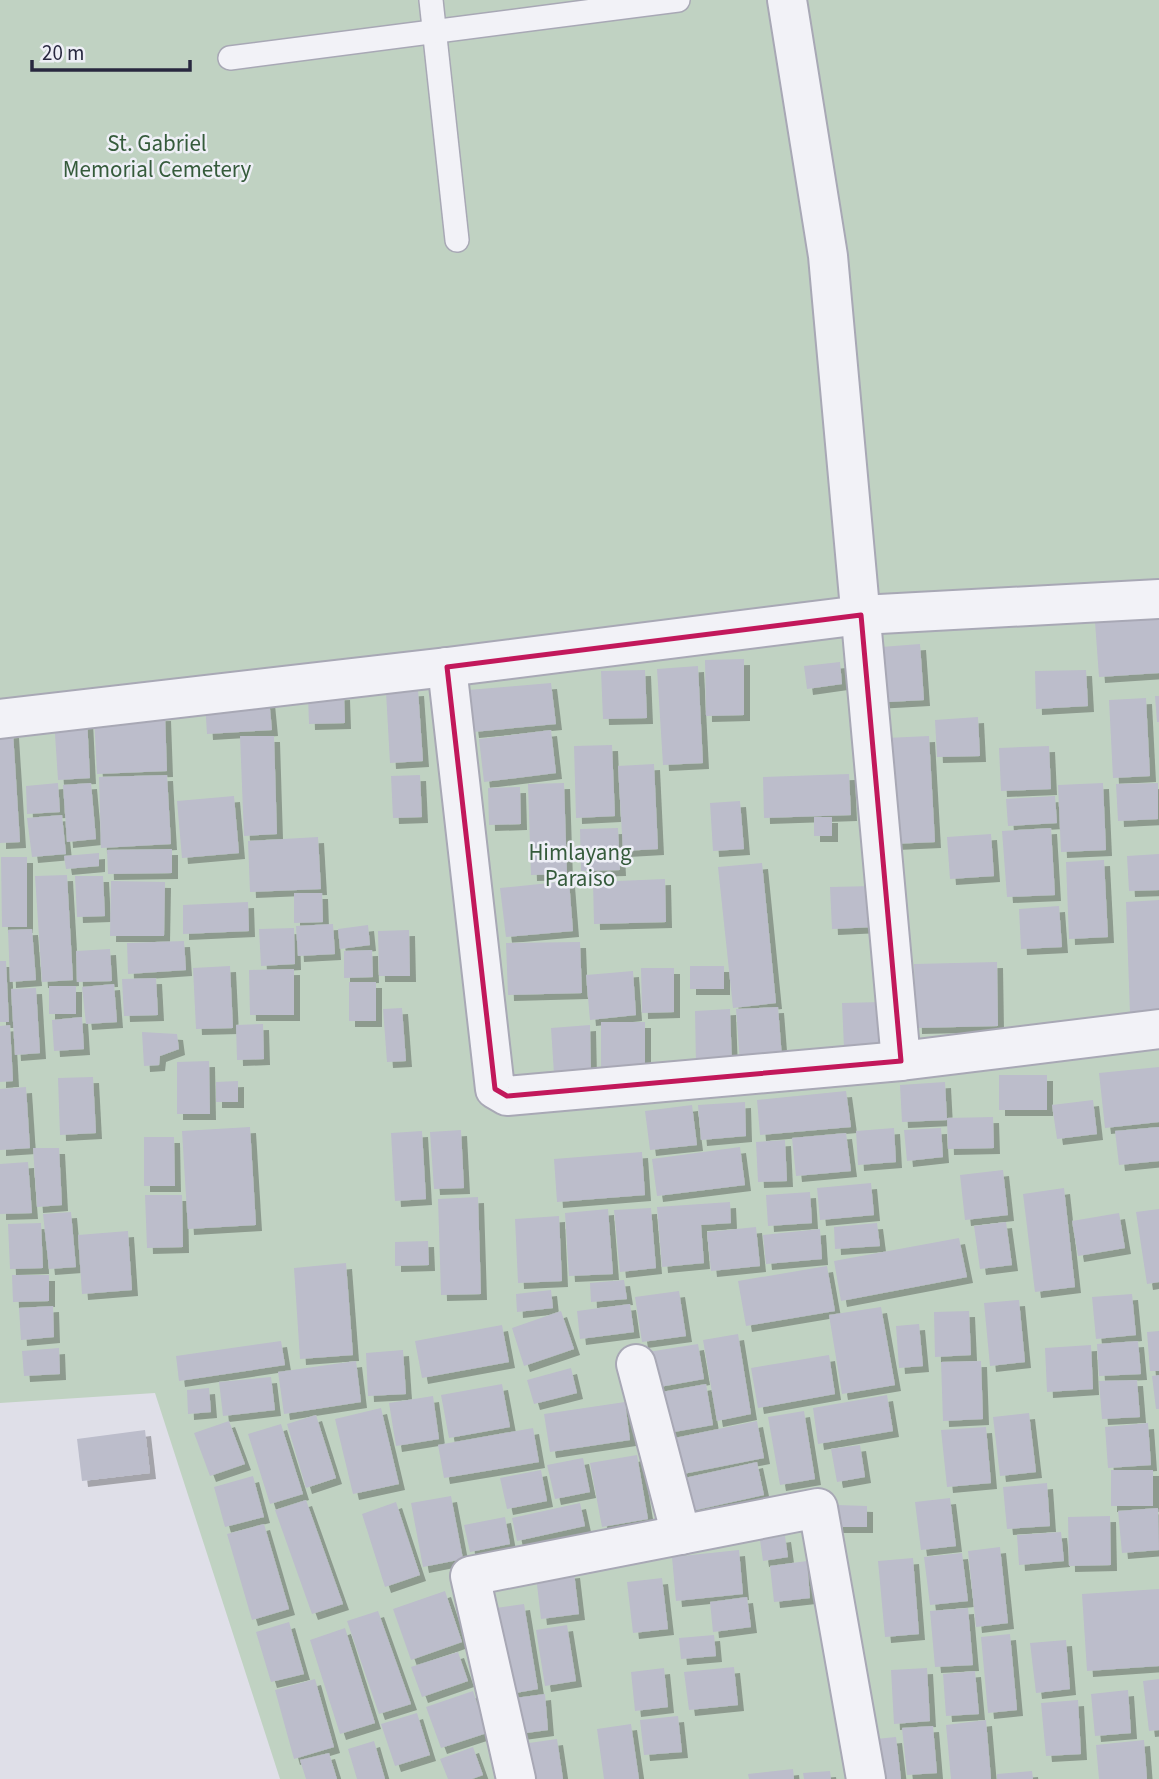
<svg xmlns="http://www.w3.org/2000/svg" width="1159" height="1779" font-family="'Source Sans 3',sans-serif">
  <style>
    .green { fill: #c0d2c2 }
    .building { fill: #bcbdcb; filter: url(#shadow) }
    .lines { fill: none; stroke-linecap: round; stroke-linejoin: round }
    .lane-casing { stroke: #a8a8b5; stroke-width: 26 }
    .street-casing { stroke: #a8a8b5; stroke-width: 42 }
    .lane { stroke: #f2f2f7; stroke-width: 23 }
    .street { stroke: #f2f2f7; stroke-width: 38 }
    .marked { fill: none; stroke: #c2185b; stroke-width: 5; stroke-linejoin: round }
    .labels { text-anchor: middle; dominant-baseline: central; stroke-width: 5; stroke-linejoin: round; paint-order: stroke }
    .park-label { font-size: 23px; fill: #355b3b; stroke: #eeeff6 }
  </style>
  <defs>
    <filter id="shadow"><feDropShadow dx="6" dy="6" stdDeviation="0" flood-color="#0004"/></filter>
  </defs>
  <rect width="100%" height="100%" fill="#dfdfe8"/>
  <path class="green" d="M 0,0 L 1159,0 L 1159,1779 L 280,1779 L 155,1393 L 0,1403 Z"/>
  <g class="building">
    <path d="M 1159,617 L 1159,673 L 1099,677 L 1095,622 Z"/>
    <path d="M 920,644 L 924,700 L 871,703 L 868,648 Z"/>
    <path d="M 744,659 L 744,715 L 706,716 L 705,660 Z"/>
    <path d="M 840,662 L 842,684 L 807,689 L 804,666 Z"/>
    <path d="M 698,666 L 703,763 L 663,765 L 657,669 Z"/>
    <path d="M 645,670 L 647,718 L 603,719 L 601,671 Z"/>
    <path d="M 1086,670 L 1088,706 L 1036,709 L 1035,671 Z"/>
    <path d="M 551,683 L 556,724 L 473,732 L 468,690 Z"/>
    <path d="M 418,690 L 423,761 L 390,763 L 386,692 Z"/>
    <path d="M 344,694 L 345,723 L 309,724 L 308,696 Z"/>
    <path d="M 1155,696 L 1159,696 L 1159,722 L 1157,722 Z"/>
    <path d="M 1146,698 L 1150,776 L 1113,778 L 1109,700 Z"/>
    <path d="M 269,699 L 272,730 L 207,734 L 205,703 Z"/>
    <path d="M 165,715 L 167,771 L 97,774 L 94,717 Z"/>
    <path d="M 87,717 L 90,778 L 58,780 L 54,719 Z"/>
    <path d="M 978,717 L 980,756 L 937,757 L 935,720 Z"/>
    <path d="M 551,730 L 556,773 L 484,782 L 479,739 Z"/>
    <path d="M 13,732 L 20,842 L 0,843 L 0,733 Z"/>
    <path d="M 240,736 L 274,736 L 277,834 L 244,836 Z"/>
    <path d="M 929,736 L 935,842 L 892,844 L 886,738 Z"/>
    <path d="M 612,745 L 615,816 L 576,818 L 574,746 Z"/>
    <path d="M 1049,746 L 1051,789 L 1001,791 L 999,748 Z"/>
    <path d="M 654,764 L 658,849 L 623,851 L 618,766 Z"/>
    <path d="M 849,774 L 851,815 L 764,818 L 763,777 Z"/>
    <path d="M 167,775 L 171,844 L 101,848 L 99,777 Z"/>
    <path d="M 420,775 L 422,817 L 393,818 L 391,776 Z"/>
    <path d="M 58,783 L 60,812 L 27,814 L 26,786 Z"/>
    <path d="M 91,783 L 96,839 L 67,842 L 63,785 Z"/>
    <path d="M 564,783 L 567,874 L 531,875 L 528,784 Z"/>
    <path d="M 1103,783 L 1106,850 L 1061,852 L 1058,785 Z"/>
    <path d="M 1158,783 L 1158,819 L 1118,821 L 1116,784 Z"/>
    <path d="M 520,787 L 521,824 L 489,825 L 488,788 Z"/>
    <path d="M 234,796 L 239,853 L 182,858 L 177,801 Z"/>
    <path d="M 1055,796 L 1057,823 L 1008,826 L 1006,799 Z"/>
    <path d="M 740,801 L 744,849 L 713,851 L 710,803 Z"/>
    <path d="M 62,815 L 66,854 L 32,857 L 27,818 Z"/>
    <rect x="814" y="817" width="18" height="19"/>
    <path d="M 618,828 L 620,870 L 581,871 L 580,829 Z"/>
    <path d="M 1051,828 L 1055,895 L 1007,897 L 1002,831 Z"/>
    <path d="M 991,834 L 994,876 L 950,879 L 947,837 Z"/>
    <path d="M 318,837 L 321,889 L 250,892 L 248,841 Z"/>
    <path d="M 172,849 L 172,873 L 108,874 L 107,850 Z"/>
    <path d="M 99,853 L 99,866 L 66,869 L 64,856 Z"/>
    <path d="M 1159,854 L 1159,890 L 1129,891 L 1127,856 Z"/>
    <path d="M 1,857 L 27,857 L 27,927 L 2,927 Z"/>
    <path d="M 1104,860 L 1108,937 L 1069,939 L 1066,862 Z"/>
    <path d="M 762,863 L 776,1003 L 733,1008 L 718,867 Z"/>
    <path d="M 67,875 L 73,980 L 42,982 L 35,876 Z"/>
    <path d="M 75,876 L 103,876 L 105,916 L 77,917 Z"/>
    <path d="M 665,879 L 666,922 L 594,924 L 593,882 Z"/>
    <path d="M 111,881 L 165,882 L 164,936 L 110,936 Z"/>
    <path d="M 569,881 L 573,931 L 506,937 L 500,888 Z"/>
    <path d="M 874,886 L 875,927 L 832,929 L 830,887 Z"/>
    <path d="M 294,893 L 322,893 L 323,922 L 294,923 Z"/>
    <path d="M 1159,900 L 1159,1013 L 1130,1014 L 1126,902 Z"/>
    <path d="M 248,902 L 249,931 L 183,934 L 183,905 Z"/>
    <path d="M 1059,906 L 1062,947 L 1021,949 L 1019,909 Z"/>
    <path d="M 333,924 L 335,954 L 298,956 L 296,926 Z"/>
    <path d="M 368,925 L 370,945 L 340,949 L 338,929 Z"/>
    <path d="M 294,928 L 295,964 L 261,966 L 259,929 Z"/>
    <path d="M 32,929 L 36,980 L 10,982 L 8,930 Z"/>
    <path d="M 409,930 L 410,976 L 379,976 L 378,931 Z"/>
    <path d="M 184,941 L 186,970 L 128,974 L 127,943 Z"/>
    <path d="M 580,942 L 582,993 L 508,995 L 506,943 Z"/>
    <path d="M 110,949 L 112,981 L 77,982 L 76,951 Z"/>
    <path d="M 372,950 L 373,977 L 344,978 L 344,951 Z"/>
    <path d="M 0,961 L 6,961 L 9,1022 L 0,1022 Z"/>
    <path d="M 997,962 L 998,1026 L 916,1028 L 914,964 Z"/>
    <path d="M 230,966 L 233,1028 L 196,1029 L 193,968 Z"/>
    <rect x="690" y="966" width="34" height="23"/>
    <path d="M 641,968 L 674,968 L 674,1012 L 642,1013 Z"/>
    <path d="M 294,969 L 294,1015 L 250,1015 L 249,970 Z"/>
    <path d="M 633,971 L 636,1015 L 590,1020 L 586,975 Z"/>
    <path d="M 156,978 L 158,1015 L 124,1016 L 122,979 Z"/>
    <rect x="349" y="982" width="27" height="39"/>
    <path d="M 114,984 L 117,1022 L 86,1024 L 82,987 Z"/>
    <rect x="49" y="986" width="27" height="28"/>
    <path d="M 36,988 L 40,1053 L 15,1055 L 11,989 Z"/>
    <path d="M 882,1002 L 885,1046 L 844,1048 L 842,1003 Z"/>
    <path d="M 778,1007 L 782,1058 L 740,1062 L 736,1009 Z"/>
    <path d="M 402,1008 L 406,1061 L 387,1062 L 383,1009 Z"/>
    <path d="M 730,1009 L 732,1064 L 696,1065 L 695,1011 Z"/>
    <path d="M 82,1017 L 84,1049 L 54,1051 L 52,1020 Z"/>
    <rect x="601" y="1022" width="44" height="53"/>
    <path d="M 263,1024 L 264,1059 L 237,1060 L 236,1025 Z"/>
    <path d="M 10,1025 L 13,1081 L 0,1082 L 0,1026 Z"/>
    <path d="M 590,1025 L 591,1072 L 554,1074 L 551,1028 Z"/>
    <path d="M 142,1032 L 177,1034 L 179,1049 L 160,1056 L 159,1065 L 144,1066 Z"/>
    <path d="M 209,1061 L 210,1114 L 177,1114 L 177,1062 Z"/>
    <path d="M 1159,1067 L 1159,1122 L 1105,1128 L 1099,1073 Z"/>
    <rect x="999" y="1075" width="48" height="35"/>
    <path d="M 93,1077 L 96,1133 L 60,1135 L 58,1078 Z"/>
    <path d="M 238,1081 L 238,1102 L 216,1102 L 216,1082 Z"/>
    <path d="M 945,1082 L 947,1120 L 902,1122 L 900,1085 Z"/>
    <path d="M 26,1087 L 30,1148 L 0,1150 L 0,1089 Z"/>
    <path d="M 846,1091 L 851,1127 L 760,1135 L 757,1100 Z"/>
    <path d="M 1093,1100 L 1097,1134 L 1057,1139 L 1052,1105 Z"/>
    <path d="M 745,1102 L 746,1136 L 701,1140 L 698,1105 Z"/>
    <path d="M 692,1105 L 697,1145 L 650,1150 L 645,1111 Z"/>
    <path d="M 993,1117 L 994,1148 L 948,1149 L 947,1118 Z"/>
    <path d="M 250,1127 L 256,1225 L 188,1229 L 182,1131 Z"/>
    <path d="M 1159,1127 L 1159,1161 L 1119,1165 L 1115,1131 Z"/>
    <path d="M 894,1128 L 896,1162 L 858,1165 L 856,1131 Z"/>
    <path d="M 941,1128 L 943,1157 L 907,1161 L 904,1130 Z"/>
    <path d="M 461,1130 L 464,1188 L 434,1189 L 430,1132 Z"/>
    <path d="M 422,1131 L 426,1199 L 395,1201 L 391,1133 Z"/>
    <path d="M 846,1133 L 851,1171 L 796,1176 L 792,1138 Z"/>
    <path d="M 144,1137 L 174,1137 L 175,1186 L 144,1186 Z"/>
    <path d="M 785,1140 L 787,1181 L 758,1182 L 756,1142 Z"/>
    <path d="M 740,1147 L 745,1185 L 657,1196 L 652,1159 Z"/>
    <path d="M 33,1148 L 59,1148 L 62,1205 L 37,1207 Z"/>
    <path d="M 642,1152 L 645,1195 L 557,1202 L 554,1159 Z"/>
    <path d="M 28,1162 L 32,1213 L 0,1214 L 0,1164 Z"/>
    <path d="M 1003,1170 L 1008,1215 L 965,1220 L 960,1175 Z"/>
    <path d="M 871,1183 L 874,1215 L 820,1220 L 817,1188 Z"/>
    <path d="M 1064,1188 L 1075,1287 L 1035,1292 L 1023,1194 Z"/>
    <path d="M 810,1192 L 812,1223 L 768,1226 L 766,1195 Z"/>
    <path d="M 145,1195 L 182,1195 L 183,1247 L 147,1248 Z"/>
    <path d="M 478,1197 L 481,1294 L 441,1295 L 438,1199 Z"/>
    <path d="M 730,1202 L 731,1223 L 701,1225 L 704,1263 L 662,1267 L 657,1207 Z"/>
    <path d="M 651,1208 L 656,1268 L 620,1272 L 614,1210 Z"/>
    <path d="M 608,1209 L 613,1274 L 569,1276 L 565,1213 Z"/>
    <path d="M 1159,1209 L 1159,1282 L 1147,1284 L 1136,1212 Z"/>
    <path d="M 71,1212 L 76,1267 L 49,1269 L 43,1214 Z"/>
    <path d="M 1119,1213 L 1125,1248 L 1078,1256 L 1072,1221 Z"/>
    <path d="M 559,1216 L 562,1281 L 518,1283 L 515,1219 Z"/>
    <path d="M 1006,1222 L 1012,1265 L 980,1269 L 974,1226 Z"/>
    <path d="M 41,1223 L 43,1268 L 10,1269 L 8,1224 Z"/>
    <path d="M 877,1223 L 880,1246 L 835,1249 L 834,1227 Z"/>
    <path d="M 756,1227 L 760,1266 L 711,1271 L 707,1232 Z"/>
    <path d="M 820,1229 L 822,1259 L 766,1264 L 763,1235 Z"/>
    <path d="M 128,1231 L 132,1290 L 82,1294 L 78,1235 Z"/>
    <path d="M 959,1238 L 967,1277 L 841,1301 L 834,1261 Z"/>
    <path d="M 428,1241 L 429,1265 L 395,1266 L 395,1242 Z"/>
    <path d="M 346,1263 L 353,1355 L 300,1359 L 294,1268 Z"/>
    <path d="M 827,1266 L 835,1311 L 746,1326 L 738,1281 Z"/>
    <path d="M 12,1275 L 49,1275 L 49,1301 L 13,1302 Z"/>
    <path d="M 624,1280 L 627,1299 L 591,1302 L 590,1283 Z"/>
    <path d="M 551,1290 L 553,1308 L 517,1312 L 516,1294 Z"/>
    <path d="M 679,1291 L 686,1336 L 642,1342 L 635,1297 Z"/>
    <path d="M 1132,1294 L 1136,1335 L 1096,1339 L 1092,1297 Z"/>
    <path d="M 1019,1300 L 1025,1362 L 990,1366 L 984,1303 Z"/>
    <path d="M 630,1304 L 634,1332 L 580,1339 L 577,1311 Z"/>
    <path d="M 53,1306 L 54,1337 L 21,1340 L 19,1308 Z"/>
    <path d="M 881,1307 L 895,1385 L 842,1394 L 829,1315 Z"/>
    <path d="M 561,1311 L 574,1349 L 524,1366 L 512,1328 Z"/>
    <path d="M 969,1311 L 971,1355 L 935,1357 L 934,1312 Z"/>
    <path d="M 919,1324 L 923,1366 L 899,1368 L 896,1326 Z"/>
    <path d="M 502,1325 L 509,1362 L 422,1378 L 415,1341 Z"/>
    <path d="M 1159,1331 L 1159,1371 L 1150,1371 L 1147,1332 Z"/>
    <path d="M 738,1334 L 751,1414 L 717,1421 L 703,1340 Z"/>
    <path d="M 281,1341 L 285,1365 L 179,1381 L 176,1356 Z"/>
    <path d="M 1138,1341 L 1141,1374 L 1099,1376 L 1097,1344 Z"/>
    <path d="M 698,1344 L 704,1379 L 654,1388 L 648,1352 Z"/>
    <path d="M 1091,1345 L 1093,1389 L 1047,1392 L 1045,1348 Z"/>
    <path d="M 59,1348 L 60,1374 L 24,1376 L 22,1351 Z"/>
    <path d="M 403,1350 L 406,1394 L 368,1396 L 366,1353 Z"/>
    <path d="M 829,1355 L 835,1394 L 758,1408 L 751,1368 Z"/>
    <path d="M 356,1361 L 361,1402 L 284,1414 L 278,1372 Z"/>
    <path d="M 981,1361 L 983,1419 L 943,1421 L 941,1362 Z"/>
    <path d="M 571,1368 L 577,1393 L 534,1404 L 527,1380 Z"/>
    <path d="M 1159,1375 L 1159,1409 L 1156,1409 L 1152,1376 Z"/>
    <path d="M 271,1377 L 275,1410 L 223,1416 L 219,1382 Z"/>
    <path d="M 1137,1380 L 1140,1417 L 1102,1419 L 1099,1381 Z"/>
    <path d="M 502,1384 L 510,1427 L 449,1438 L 441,1395 Z"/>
    <path d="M 706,1384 L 713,1425 L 663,1434 L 656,1393 Z"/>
    <path d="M 209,1388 L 211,1412 L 188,1414 L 187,1390 Z"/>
    <path d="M 887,1395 L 893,1431 L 818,1444 L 813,1408 Z"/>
    <path d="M 433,1396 L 439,1439 L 396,1446 L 389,1403 Z"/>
    <path d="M 625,1402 L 630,1440 L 550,1452 L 544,1414 Z"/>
    <path d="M 381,1408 L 399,1484 L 353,1494 L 335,1419 Z"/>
    <path d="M 804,1411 L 815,1479 L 780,1485 L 768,1417 Z"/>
    <path d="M 1029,1413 L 1036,1472 L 1000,1476 L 993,1417 Z"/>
    <path d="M 316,1415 L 336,1478 L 306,1488 L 287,1424 Z"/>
    <path d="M 229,1421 L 245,1464 L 210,1476 L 194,1433 Z"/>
    <path d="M 757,1421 L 764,1458 L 668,1477 L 660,1441 Z"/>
    <path d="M 1148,1423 L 1151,1465 L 1108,1468 L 1105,1427 Z"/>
    <path d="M 281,1424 L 303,1494 L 270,1504 L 248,1434 Z"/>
    <path d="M 986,1427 L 991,1483 L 947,1487 L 941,1430 Z"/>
    <path d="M 533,1428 L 539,1462 L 444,1478 L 438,1445 Z"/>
    <path d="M 145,1430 L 150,1473 L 82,1481 L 77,1439 Z"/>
    <path d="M 860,1445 L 865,1477 L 837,1482 L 831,1449 Z"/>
    <path d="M 637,1455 L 648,1519 L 602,1527 L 590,1463 Z"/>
    <path d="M 583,1458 L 590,1492 L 555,1499 L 547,1465 Z"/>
    <path d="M 757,1462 L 764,1495 L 678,1514 L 671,1481 Z"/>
    <path d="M 541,1470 L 547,1501 L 507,1509 L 500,1478 Z"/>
    <rect x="1111" y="1470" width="42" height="36"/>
    <path d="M 253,1476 L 264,1517 L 225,1527 L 214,1487 Z"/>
    <path d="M 1047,1483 L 1050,1526 L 1007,1529 L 1003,1487 Z"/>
    <path d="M 451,1496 L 463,1559 L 423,1567 L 411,1503 Z"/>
    <path d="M 950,1498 L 956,1546 L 921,1550 L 915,1502 Z"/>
    <path d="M 306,1500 L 343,1604 L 312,1614 L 275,1510 Z"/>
    <path d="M 396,1502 L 420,1575 L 385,1587 L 362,1514 Z"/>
    <path d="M 580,1503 L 585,1526 L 517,1541 L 512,1518 Z"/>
    <path d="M 837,1505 L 867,1506 L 867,1527 L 837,1527 Z"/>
    <path d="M 1158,1508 L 1159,1550 L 1122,1553 L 1118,1511 Z"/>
    <path d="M 1110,1516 L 1111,1565 L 1069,1566 L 1068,1517 Z"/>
    <path d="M 505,1517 L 510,1544 L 470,1552 L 464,1525 Z"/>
    <path d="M 264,1524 L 289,1609 L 252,1620 L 227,1534 Z"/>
    <path d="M 1061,1532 L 1064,1561 L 1019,1565 L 1017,1535 Z"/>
    <path d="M 785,1536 L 788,1557 L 763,1561 L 760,1540 Z"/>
    <path d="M 1000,1547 L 1008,1623 L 976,1627 L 968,1551 Z"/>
    <path d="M 739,1550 L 743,1594 L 676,1601 L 672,1557 Z"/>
    <path d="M 962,1553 L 968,1601 L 930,1605 L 924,1557 Z"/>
    <path d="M 913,1558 L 919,1634 L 885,1637 L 878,1561 Z"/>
    <path d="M 807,1561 L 810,1598 L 774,1602 L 770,1566 Z"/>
    <path d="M 574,1572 L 579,1614 L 541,1619 L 536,1576 Z"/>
    <path d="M 662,1578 L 668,1629 L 633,1633 L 627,1582 Z"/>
    <path d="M 1159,1589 L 1159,1666 L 1087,1671 L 1082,1594 Z"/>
    <path d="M 445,1591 L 462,1642 L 411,1660 L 393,1609 Z"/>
    <path d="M 747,1597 L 751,1627 L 713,1632 L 710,1602 Z"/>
    <path d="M 524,1604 L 538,1689 L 510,1694 L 496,1608 Z"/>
    <path d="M 968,1608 L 973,1665 L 935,1667 L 930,1611 Z"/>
    <path d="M 378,1611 L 411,1704 L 379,1714 L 347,1621 Z"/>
    <path d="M 289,1622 L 304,1674 L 271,1682 L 256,1632 Z"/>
    <path d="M 567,1625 L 576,1681 L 545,1686 L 536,1630 Z"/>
    <path d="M 345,1628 L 375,1723 L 340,1734 L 310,1640 Z"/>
    <path d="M 1010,1634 L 1017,1710 L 988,1713 L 981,1637 Z"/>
    <path d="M 714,1635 L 716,1656 L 681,1659 L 679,1638 Z"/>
    <path d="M 1066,1640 L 1070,1689 L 1036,1693 L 1030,1643 Z"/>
    <path d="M 458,1652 L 468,1681 L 422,1697 L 411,1667 Z"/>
    <path d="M 734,1667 L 738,1705 L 689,1710 L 684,1672 Z"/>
    <path d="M 664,1668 L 668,1707 L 635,1711 L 631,1672 Z"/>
    <path d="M 927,1668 L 930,1721 L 894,1724 L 891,1670 Z"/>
    <path d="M 975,1671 L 979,1714 L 946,1716 L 943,1674 Z"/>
    <path d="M 315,1679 L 334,1747 L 294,1759 L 275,1690 Z"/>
    <path d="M 1159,1679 L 1159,1730 L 1149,1731 L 1143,1681 Z"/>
    <path d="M 1128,1690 L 1131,1733 L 1095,1736 L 1091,1694 Z"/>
    <path d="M 473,1691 L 487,1733 L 441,1748 L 426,1707 Z"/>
    <path d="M 545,1694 L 548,1730 L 519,1734 L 515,1698 Z"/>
    <path d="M 1078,1700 L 1081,1754 L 1046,1756 L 1041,1703 Z"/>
    <path d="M 417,1713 L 430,1755 L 395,1766 L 381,1724 Z"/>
    <path d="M 678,1716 L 682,1752 L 644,1755 L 640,1720 Z"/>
    <path d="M 986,1720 L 991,1779 L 951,1779 L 946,1725 Z"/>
    <path d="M 631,1724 L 639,1779 L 604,1779 L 597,1729 Z"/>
    <path d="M 933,1726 L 937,1773 L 907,1775 L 902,1728 Z"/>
    <path d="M 896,1737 L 901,1779 L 871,1779 L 866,1740 Z"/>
    <path d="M 557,1739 L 563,1779 L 527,1779 L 522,1744 Z"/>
    <path d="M 1144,1740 L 1147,1779 L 1099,1779 L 1096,1745 Z"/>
    <path d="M 374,1741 L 385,1779 L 357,1779 L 348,1749 Z"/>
    <path d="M 473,1747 L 483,1775 L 472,1779 L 448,1779 L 440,1759 Z"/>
    <path d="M 329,1753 L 337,1779 L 306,1779 L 300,1760 Z"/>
    <path d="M 793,1769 L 794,1779 L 749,1779 L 748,1774 Z"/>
    <path d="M 830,1771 L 831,1779 L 804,1779 L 803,1773 Z"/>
    <path d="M 1032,1771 L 1033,1779 L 997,1779 L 997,1774 Z"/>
  </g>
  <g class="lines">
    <g class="lane-casing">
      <g id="lane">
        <path d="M 431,0 L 457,240"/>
        <path d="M 230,58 L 678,0"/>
      </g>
    </g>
    <g class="street-casing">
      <g id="street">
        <path d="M 787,0 L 828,256 L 901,1061"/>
        <path d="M 447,667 L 495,1089 L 507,1096 L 901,1061 L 1159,1029"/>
        <path d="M 0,719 L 447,667 L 861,615 L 1159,599"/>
        <path d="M 636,1364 L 681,1535"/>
        <path d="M 516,1779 L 470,1576 L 818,1508 L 866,1779"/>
      </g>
    </g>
    <use href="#lane" class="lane"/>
    <use href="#street" class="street"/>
  </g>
  <path class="marked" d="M 861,615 L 901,1061 L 507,1096 L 495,1089 L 447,667 Z"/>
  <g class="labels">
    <g class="park-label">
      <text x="157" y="143">St. Gabriel<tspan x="157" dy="26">Memorial Cemetery</tspan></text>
      <text x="580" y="852">Himlayang<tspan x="580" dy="26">Paraiso</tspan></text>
    </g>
  </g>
  <path d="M32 60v10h158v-10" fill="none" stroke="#28283f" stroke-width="3.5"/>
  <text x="42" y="60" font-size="21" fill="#28283f" stroke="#eeeff6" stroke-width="5" paint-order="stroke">20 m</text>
</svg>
